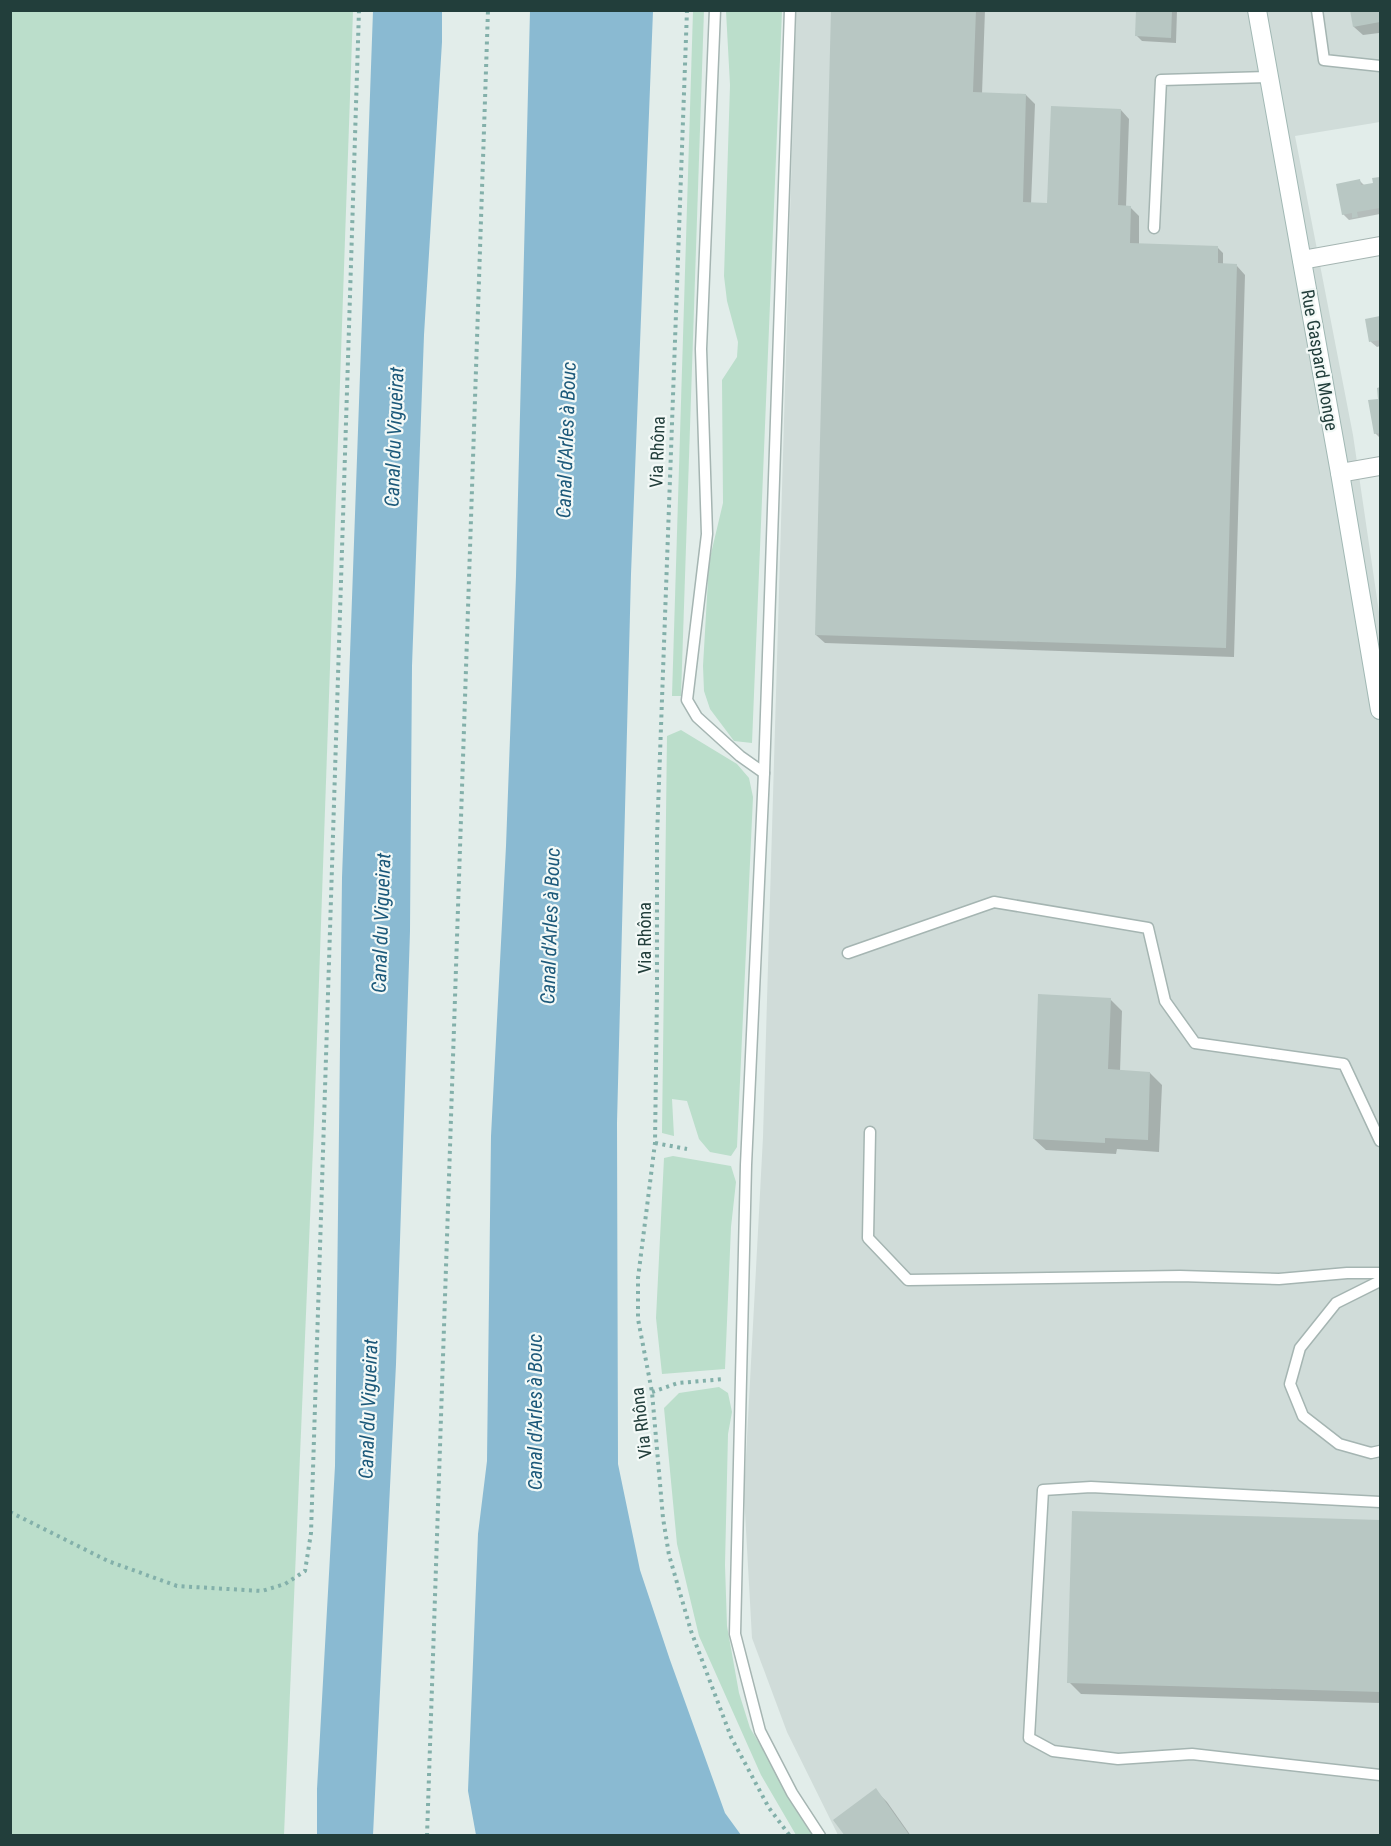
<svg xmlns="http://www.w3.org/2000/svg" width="1391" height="1846" font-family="'Roboto Condensed',sans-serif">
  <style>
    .built { fill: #d0dcd9 }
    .green { fill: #bbdecb }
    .water { fill: #8abad2 }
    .shadow { fill: #0003 }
    .building { fill: #b8c7c3 }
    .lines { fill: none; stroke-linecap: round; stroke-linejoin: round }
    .lane-casing { stroke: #a5b5b2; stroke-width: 13 }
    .street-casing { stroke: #a5b5b2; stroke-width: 20 }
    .secondary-casing { stroke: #a1b8b4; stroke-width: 20 }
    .path { stroke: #83b0aa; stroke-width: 4; stroke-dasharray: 3 4.5; stroke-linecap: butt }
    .lane { stroke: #fff; stroke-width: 10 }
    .street { stroke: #fff; stroke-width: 18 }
    .secondary { stroke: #fff; stroke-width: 18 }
    .labels { text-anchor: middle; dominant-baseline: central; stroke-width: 4.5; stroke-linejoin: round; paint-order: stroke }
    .street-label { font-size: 18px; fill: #223e3b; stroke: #f3f9f7 }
    .water-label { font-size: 20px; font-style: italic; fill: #1c597a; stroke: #f3f9f7 }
  </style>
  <rect width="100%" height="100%" fill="#e2edea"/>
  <path class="built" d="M 796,11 L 1380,11 L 1380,122 L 1295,136 L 1353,435 L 1380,619 L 1380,1835 L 838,1835 L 787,1732 L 752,1638 L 744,1494 L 763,1137 Z"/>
  <g class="green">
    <path d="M 11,10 L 353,11 L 314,1124 L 284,1835 L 11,1835 Z"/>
    <path d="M 704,10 L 681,696 L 672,696 L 693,11 Z"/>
    <path d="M 726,11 L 782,11 L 752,743 L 734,741 L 710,709 L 704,691 L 703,666 L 709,562 L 723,503 L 722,380 L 737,357 L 738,342 L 727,301 L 724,276 L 730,85 Z"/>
    <path d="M 681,730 L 737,764 L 749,778 L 753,797 L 737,1147 L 731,1156 L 710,1152 L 699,1139 L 687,1101 L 672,1099 L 674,1136 L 662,1133 L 667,736 Z"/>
    <path d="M 673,1156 L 731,1166 L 736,1182 L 731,1227 L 725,1369 L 662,1374 L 656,1318 L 664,1158 Z"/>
    <path d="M 719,1387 L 728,1393 L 732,1412 L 728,1434 L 725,1565 L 727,1626 L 739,1693 L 750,1728 L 815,1835 L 796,1835 L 761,1775 L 699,1636 L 677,1544 L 664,1408 L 679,1393 Z"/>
  </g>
  <g class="water">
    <path d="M 373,11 L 442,11 L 442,42 L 424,335 L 412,666 L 410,931 L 396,1364 L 373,1835 L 317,1836 L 317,1789 L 335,1466 L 342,878 Z"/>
    <path d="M 530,11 L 653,11 L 631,574 L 617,1123 L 618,1464 L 640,1570 L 670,1660 L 725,1813 L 741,1835 L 476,1835 L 468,1791 L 478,1534 L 487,1461 L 491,1136 L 506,846 L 516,576 Z"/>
  </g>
  <g class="shadow">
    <path d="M 833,10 L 985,10 L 982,94 L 1026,95 L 1035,104 L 1031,204 L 1049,204 L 1121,110 L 1129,119 L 1126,207 L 1130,207 L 1139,216 L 1139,245 L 1218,248 L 1223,253 L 1223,265 L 1237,266 L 1245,275 L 1234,657 L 825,643 L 816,635 Z"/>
    <path d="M 1137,10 L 1177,10 L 1176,43 L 1142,41 L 1136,35 Z"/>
    <path d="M 1351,10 L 1380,10 L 1380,36 L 1379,33 L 1363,35 L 1354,27 Z"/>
    <path d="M 1380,178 L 1380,214 L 1349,220 L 1343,214 L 1360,181 L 1365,186 L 1374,184 L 1374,180 Z"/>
    <path d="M 1380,318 L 1380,346 L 1377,347 L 1371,342 L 1367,320 Z"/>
    <path d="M 1380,396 L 1380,438 L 1375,433 L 1369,402 L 1380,400 Z"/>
    <path d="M 1110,999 L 1122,1011 L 1120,1072 L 1150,1073 L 1162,1085 L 1159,1152 L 1117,1149 L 1116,1154 L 1046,1150 L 1034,1139 Z"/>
    <path d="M 1074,1513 L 1380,1521 L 1380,1703 L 1081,1694 L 1069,1682 Z"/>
    <path d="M 878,1793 L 887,1802 L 911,1836 L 848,1836 Z"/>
  </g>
  <g class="building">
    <path d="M 831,10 L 976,10 L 973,92 L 1026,94 L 1023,202 L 1047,203 L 1051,106 L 1121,109 L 1118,205 L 1131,206 L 1130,243 L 1218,246 L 1218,263 L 1237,264 L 1226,648 L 815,635 Z"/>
    <path d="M 1136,10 L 1172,10 L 1171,38 L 1135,36 Z"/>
    <path d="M 1350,10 L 1380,10 L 1380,22 L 1353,27 Z"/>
    <path d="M 1380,177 L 1380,208 L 1357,212 L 1358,217 L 1352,218 L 1352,213 L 1342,215 L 1336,184 L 1360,179 L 1361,185 L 1373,183 L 1372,178 Z"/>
    <path d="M 1380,316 L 1380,340 L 1369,342 L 1365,319 Z"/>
    <path d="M 1380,387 L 1380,433 L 1374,434 L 1368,400 L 1378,399 L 1377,388 Z"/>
    <path d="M 1038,994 L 1111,998 L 1108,1069 L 1150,1072 L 1148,1140 L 1105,1138 L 1105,1143 L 1033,1139 Z"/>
    <path d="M 1072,1511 L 1380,1520 L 1380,1692 L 1067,1683 Z"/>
    <path d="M 876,1788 L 878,1791 L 910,1836 L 845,1836 L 833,1820 Z"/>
  </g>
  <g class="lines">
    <g class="lane-casing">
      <g id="lane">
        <path d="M 715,10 L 701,349 L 707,534 L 687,700 L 697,717 L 740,756 L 764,773"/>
        <path d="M 790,10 L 764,773 L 746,1165 L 735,1634 L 760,1731 L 792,1793 L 820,1836"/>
        <path d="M 1317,10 L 1324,60 L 1380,66"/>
        <path d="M 1154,228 L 1161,80 L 1268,77"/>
        <path d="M 848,953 L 994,902 L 1148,928 L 1165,1001 L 1195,1043 L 1344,1064 L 1380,1141"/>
        <path d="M 870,1132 L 868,1238 L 908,1280 L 1180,1276 L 1279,1279 L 1347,1273 L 1380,1273"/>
        <path d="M 1380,1281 L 1336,1303 L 1300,1348 L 1290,1384 L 1303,1416 L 1339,1444 L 1371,1453 L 1380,1451"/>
        <path d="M 1380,1502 L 1091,1487 L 1043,1490 L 1029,1738 L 1053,1751 L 1118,1759 L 1192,1754 L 1380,1775"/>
      </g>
    </g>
    <g class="street-casing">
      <g id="street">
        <path d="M 1302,260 L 1380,246"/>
        <path d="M 1340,473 L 1380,466"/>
      </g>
    </g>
    <g class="secondary-casing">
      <path id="secondary" d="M 1257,10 L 1340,473 L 1380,710"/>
    </g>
    <g class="path">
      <path d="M 687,10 L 657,837 L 657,993 L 655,1143 L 638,1278 L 638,1319 L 652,1392 L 663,1518 L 669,1555 L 691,1631 L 731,1737 L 769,1808 L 790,1836"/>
      <path d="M 655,1143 L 687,1149"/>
      <path d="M 652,1392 L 678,1383 L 725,1379"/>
      <path d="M 10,1512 L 108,1561 L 177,1586 L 262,1591 L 285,1584 L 305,1571 L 311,1533 L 359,10"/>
      <path d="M 427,1836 L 488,10"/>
    </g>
    <use href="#lane" class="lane"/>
    <use href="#street" class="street"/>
    <use href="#secondary" class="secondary"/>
  </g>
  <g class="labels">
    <g class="street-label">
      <text transform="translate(1320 360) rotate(80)">Rue Gaspard Monge</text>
      <text transform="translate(657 452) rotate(-88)">Via Rhôna</text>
      <text transform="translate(644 938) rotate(-90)">Via Rhôna</text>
      <text transform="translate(641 1423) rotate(-97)">Via Rhôna</text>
    </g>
    <g class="water-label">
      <text transform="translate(394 437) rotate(-88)">Canal du Vigueirat</text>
      <text transform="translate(566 440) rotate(-88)">Canal d'Arles à Bouc</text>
      <text transform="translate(381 923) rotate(-88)">Canal du Vigueirat</text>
      <text transform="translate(550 926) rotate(-88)">Canal d'Arles à Bouc</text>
      <text transform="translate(368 1409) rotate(-88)">Canal du Vigueirat</text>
      <text transform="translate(535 1412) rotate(-90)">Canal d'Arles à Bouc</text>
    </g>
  </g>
  <rect width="1391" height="1846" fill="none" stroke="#223e3b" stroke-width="24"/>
</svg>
